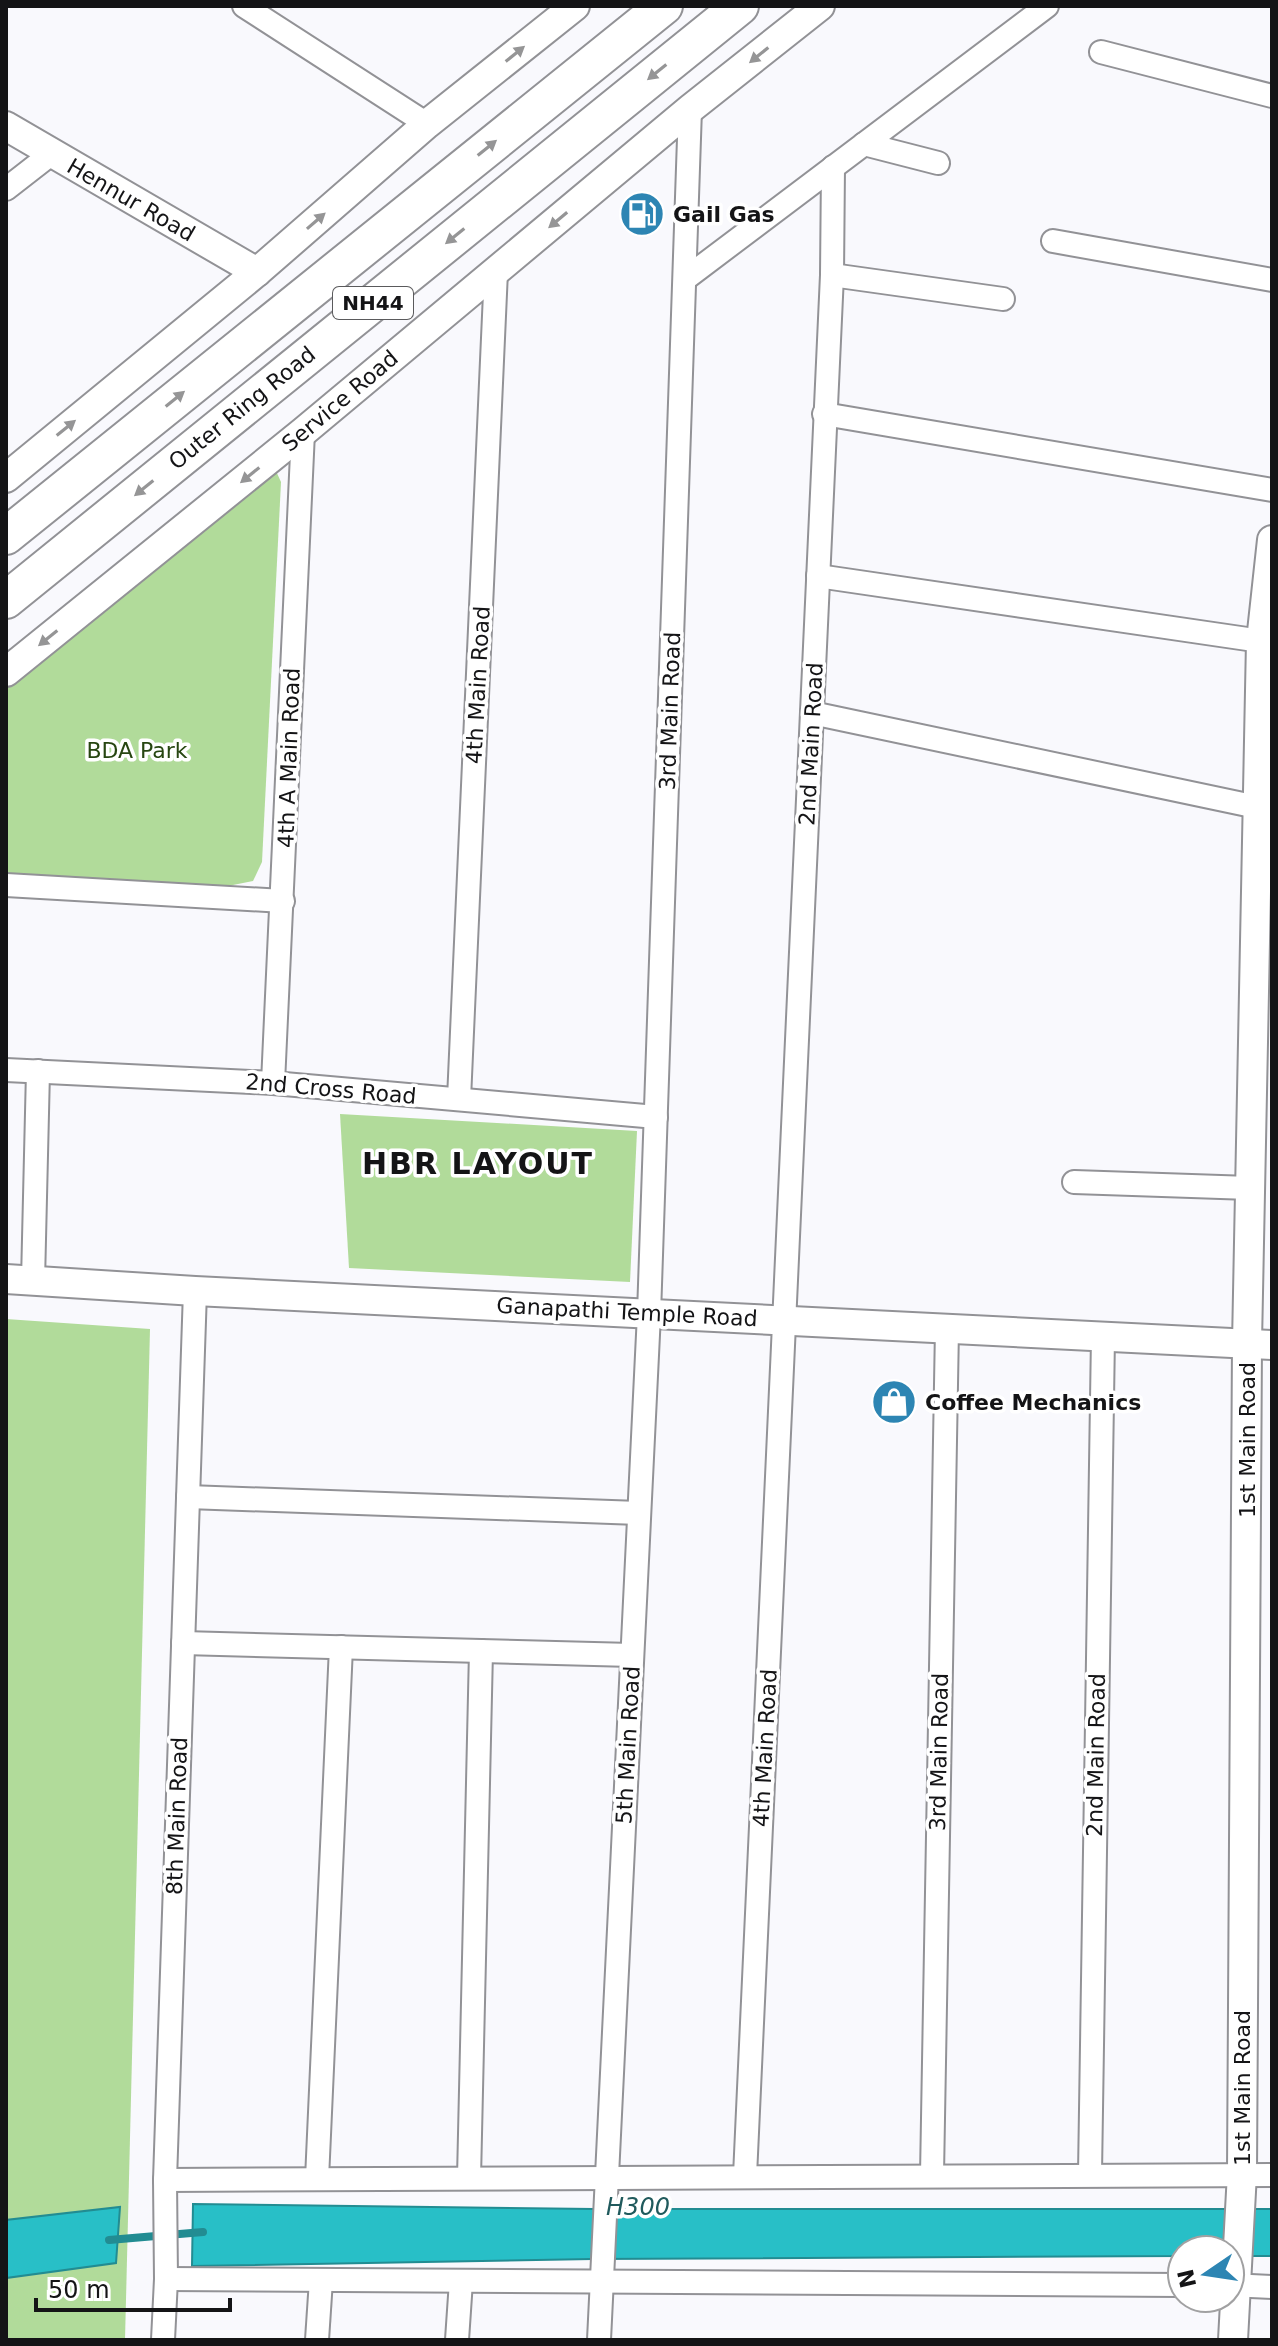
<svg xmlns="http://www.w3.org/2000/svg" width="1278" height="2346" font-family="'DejaVu Sans',sans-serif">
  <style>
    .green { fill: #b1db9a }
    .water { fill: #28bfc7; stroke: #228c92; stroke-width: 2 }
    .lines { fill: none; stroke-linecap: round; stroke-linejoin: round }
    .stream { stroke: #228c92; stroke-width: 8 }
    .minor-casing { stroke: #929296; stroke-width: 26 }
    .tertiary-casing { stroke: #929296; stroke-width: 32 }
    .trunk-casing { stroke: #929296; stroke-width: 40 }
    .minor { stroke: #fff; stroke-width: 22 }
    .tertiary { stroke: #fff; stroke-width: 28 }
    .trunk { stroke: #fff; stroke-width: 36 }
    .oneway { fill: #959596 }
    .labels { text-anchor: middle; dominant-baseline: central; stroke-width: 7; stroke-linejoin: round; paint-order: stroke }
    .shield { fill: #fff; stroke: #5a5a5c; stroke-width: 2 }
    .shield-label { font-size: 20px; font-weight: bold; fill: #141416 }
    .street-label { font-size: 22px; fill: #141416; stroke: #fff }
    .poi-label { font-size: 22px; font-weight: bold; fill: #141416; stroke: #fff; text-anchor: start }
    .park-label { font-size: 22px; fill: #274611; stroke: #fff }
    .water-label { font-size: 24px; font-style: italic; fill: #205a5d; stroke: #fff }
    .district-label { font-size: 30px; font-weight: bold; letter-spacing: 2px; fill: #141416; stroke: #fff }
  </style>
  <rect width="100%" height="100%" fill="#f9f9fd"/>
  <g class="green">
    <path d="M 276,471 L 281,482 L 262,862 L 253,881 L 228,886 L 6,875 L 6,685 L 262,476 Z"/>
    <path d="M 340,1114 L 637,1131 L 630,1282 L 349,1268 Z"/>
    <path d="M 6,1319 L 150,1329 L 125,2340 L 6,2340 Z"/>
  </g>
  <g class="water">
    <path d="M 193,2204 L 594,2209 L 1272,2209 L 1272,2256 L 1230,2256 L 1230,2250 L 1182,2250 L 1182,2256 L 593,2259 L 192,2266 Z"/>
    <path d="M 120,2207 L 116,2263 L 6,2278 L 6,2220 Z"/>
  </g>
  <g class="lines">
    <path class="stream" d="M 109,2240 L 203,2232"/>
    <g class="minor-casing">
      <g id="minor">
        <path d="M 244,6 L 427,124"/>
        <path d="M 1101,52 L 1272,96"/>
        <path d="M 864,144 L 938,163"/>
        <path d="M 6,189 L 51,154"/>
        <path d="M 1053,241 L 1272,280"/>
        <path d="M 832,275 L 1003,299"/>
        <path d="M 685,279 L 1047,6"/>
        <path d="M 824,414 L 1272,490"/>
        <path d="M 818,576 L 1261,641"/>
        <path d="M 812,713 L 1257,807"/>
        <path d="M 6,885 L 283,901"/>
        <path d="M 6,1070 L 273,1083 L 656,1117"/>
        <path d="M 273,1083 L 303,432"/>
        <path d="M 459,1099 L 496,271"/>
        <path d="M 1074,1182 L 1250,1188"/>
        <path d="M 33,1281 L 38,1071"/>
        <path d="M 188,1497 L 639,1513"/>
        <path d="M 183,1643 L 632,1655"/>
        <path d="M 1090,2174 L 1103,1336"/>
        <path d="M 932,2175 L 947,1328"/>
        <path d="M 745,2176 L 832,275 L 833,167"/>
        <path d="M 469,2178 L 481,1651"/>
        <path d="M 317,2179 L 341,1647"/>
        <path d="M 165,2180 L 1272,2175"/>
        <path d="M 166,2279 L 1182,2285"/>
        <path d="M 1230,2285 L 1272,2287"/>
        <path d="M 163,2340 L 166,2279 L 165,2180 L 195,1291"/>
        <path d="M 317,2340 L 321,2280"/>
        <path d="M 457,2340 L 461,2281"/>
        <path d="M 599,2340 L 649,1314 L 690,109"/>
      </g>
    </g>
    <g class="tertiary-casing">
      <g id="tertiary">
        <path d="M 6,126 L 257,272"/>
        <path d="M 6,478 L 257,272 L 427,124 L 575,6"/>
        <path d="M 6,672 L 303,432 L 690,109 L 820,6"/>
        <path d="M 6,1279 L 195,1291 L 1272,1345"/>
        <path d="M 1233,2340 L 1242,2173 L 1247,1343 L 1261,641 L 1272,540"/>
      </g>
    </g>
    <g class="trunk-casing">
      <g id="trunk">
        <path d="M 6,536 L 664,6"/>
        <path d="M 6,600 L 740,6"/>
      </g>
    </g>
    <use href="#minor" class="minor"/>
    <use href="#tertiary" class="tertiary"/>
    <use href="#trunk" class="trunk"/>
  </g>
  <defs><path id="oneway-solid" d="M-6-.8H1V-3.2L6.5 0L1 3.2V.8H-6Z" transform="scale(2)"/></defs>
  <g class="oneway">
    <use href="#oneway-solid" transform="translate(515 54) rotate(-39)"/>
    <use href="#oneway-solid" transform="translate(759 55) rotate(141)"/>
    <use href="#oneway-solid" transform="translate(657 72) rotate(141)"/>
    <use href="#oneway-solid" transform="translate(487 148) rotate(-39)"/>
    <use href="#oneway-solid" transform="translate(558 220) rotate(140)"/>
    <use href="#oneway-solid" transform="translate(316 221) rotate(-41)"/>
    <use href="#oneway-solid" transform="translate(455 236) rotate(141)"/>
    <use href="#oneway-solid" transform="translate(175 399) rotate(-39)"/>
    <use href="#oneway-solid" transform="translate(66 428) rotate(-39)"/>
    <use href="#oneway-solid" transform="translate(250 475) rotate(141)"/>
    <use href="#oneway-solid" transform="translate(144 488) rotate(141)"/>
    <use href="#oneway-solid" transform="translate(48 638) rotate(141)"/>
  </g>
  <defs>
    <g id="fuel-disc" transform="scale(2.3)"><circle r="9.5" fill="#2d85b3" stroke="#fff"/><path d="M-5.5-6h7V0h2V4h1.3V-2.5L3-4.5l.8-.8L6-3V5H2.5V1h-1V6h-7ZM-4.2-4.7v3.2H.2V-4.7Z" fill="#fff"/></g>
    <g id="shop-disc" transform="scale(2.3)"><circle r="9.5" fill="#2d85b3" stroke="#fff"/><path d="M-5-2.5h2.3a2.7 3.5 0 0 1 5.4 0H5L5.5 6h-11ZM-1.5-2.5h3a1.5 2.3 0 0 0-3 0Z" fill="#fff"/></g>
  </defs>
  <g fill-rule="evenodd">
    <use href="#fuel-disc" x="642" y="214"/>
    <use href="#shop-disc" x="894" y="1402"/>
  </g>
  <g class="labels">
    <rect class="shield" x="333" y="287" width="80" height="32" rx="6"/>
    <g class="shield-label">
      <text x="373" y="303">NH44</text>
    </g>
    <g class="street-label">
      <text transform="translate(131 200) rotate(30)">Hennur Road</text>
      <text transform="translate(340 401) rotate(-40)">Service Road</text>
      <text transform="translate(242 408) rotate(-39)">Outer Ring Road</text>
      <text transform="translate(478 685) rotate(-87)">4th Main Road</text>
      <text transform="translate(670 711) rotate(-88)">3rd Main Road</text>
      <text transform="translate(811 744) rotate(-87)">2nd Main Road</text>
      <text transform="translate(289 758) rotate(-88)">4th A Main Road</text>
      <text transform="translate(331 1089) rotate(5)">2nd Cross Road</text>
      <text transform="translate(627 1312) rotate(3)">Ganapathi Temple Road</text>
      <text transform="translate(1247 1440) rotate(-90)">1st Main Road</text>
      <text transform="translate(628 1745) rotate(-87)">5th Main Road</text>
      <text transform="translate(765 1748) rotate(-87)">4th Main Road</text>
      <text transform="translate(939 1752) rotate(-89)">3rd Main Road</text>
      <text transform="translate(1096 1755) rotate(-89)">2nd Main Road</text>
      <text transform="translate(177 1816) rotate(-88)">8th Main Road</text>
      <text transform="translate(1242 2088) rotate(-90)">1st Main Road</text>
    </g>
    <g class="poi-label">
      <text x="673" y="214">Gail Gas</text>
      <text x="925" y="1402">Coffee Mechanics</text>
    </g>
    <g class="park-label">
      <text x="137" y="750">BDA Park</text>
    </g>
    <g class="water-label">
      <text x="638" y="2207">H300</text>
    </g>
    <g class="district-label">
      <text x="478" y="1163">HBR LAYOUT</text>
    </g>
  </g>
  <rect width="1278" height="2346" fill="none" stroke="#141416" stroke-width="16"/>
  <g transform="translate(1206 2274) rotate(257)"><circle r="38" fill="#ffffff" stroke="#a1a1a2" stroke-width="2"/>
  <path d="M0-6L14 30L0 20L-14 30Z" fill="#2d85b3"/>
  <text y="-12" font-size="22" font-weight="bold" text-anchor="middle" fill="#141416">N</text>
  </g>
  <path d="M36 2298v12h194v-12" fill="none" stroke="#141416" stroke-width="4"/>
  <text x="48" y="2298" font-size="24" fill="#141416" stroke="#ffffff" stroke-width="6" paint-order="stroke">50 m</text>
</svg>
